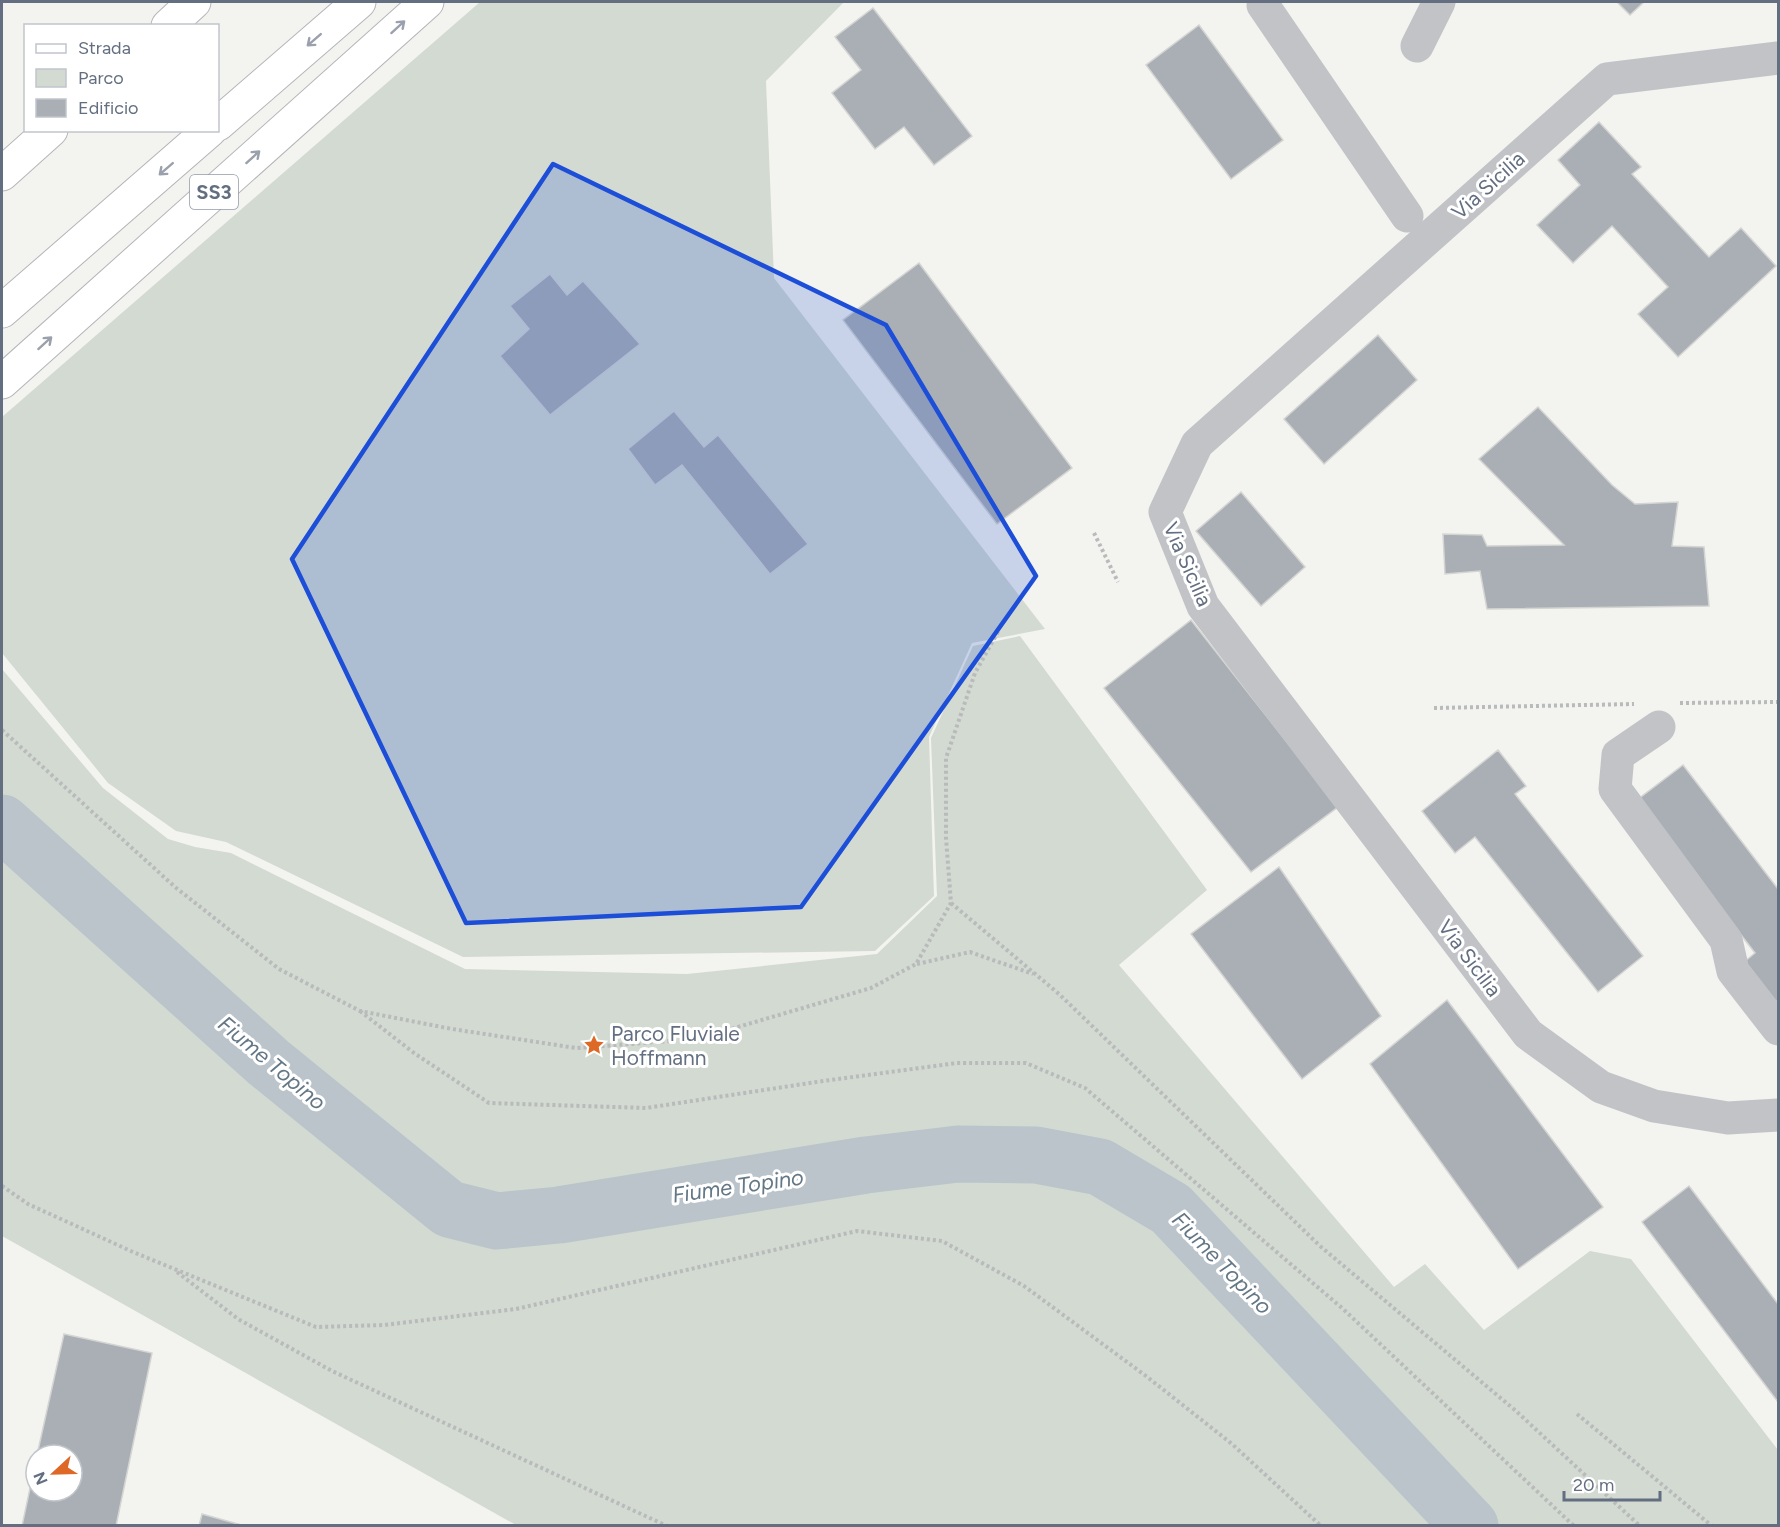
<svg xmlns="http://www.w3.org/2000/svg" width="1780" height="1527" font-family="Figtree,sans-serif">
  <style>
    .green { fill: #d3dad1 }
    .lines { fill: none; stroke-linecap: round; stroke-linejoin: round }
    .river { stroke: #bac4ca; stroke-width: 57 }
    .building { fill: #a9afb5; stroke: #d4d5d2; stroke-width: 1.5 }
    .major-casing { stroke: #b4b6bb; stroke-width: 35 }
    .highway-casing { stroke: #b3b5b9; stroke-width: 35 }
    .path { stroke: #b8babc; stroke-width: 4; stroke-dasharray: 3 3; stroke-linecap: butt }
    .minor { stroke: #c1c3c7; stroke-width: 33 }
    .major { stroke: #fff; stroke-width: 33 }
    .highway { stroke: #fff; stroke-width: 33 }
    .oneway { stroke: #9aa1ac }
    .marked { fill: #1d4ed8; fill-opacity: 0.2; stroke: #1d4ed8; stroke-width: 4.5; stroke-linejoin: round }
    .labels { text-anchor: middle; dominant-baseline: central; stroke-width: 6; stroke-linejoin: round; paint-order: stroke }
    .shield { fill: #fff; stroke: #929aa6; stroke-width: 1.5 }
    .shield-label { font-size: 20px; font-weight: bold; fill: #636f80 }
    .street-label { font-size: 21px; fill: #636f80; stroke: #fff }
    .poi-label { font-size: 21px; fill: #636f80; stroke: #fff; text-anchor: start }
    .water-label { font-size: 22px; font-style: italic; fill: #637785; stroke: #fff }
  </style>
  <rect width="100%" height="100%" fill="#f3f4ef"/>
  <g class="green">
    <path d="M 480,2 L 844,2 L 766,81 L 774,278 L 1045,629 L 972,643 L 929,737 L 934,896 L 875,951 L 463,957 L 226,842 L 176,831 L 108,783 L 2,653 L 2,417 Z"/>
    <path d="M 1020,636 L 1207,890 L 1119,965 L 1394,1287 L 1425,1264 L 1484,1330 L 1590,1251 L 1631,1259 L 1778,1450 L 1778,1525 L 516,1525 L 2,1236 L 2,669 L 103,788 L 168,839 L 195,847 L 231,853 L 465,969 L 687,974 L 877,954 L 937,896 L 931,738 L 973,646 Z"/>
  </g>
  <g class="lines">
    <path class="river" d="M 2,823 L 268,1062 L 449,1209 L 497,1221 L 559,1215 L 866,1165 L 958,1154 L 1036,1155 L 1100,1167 L 1171,1209 L 1470,1526"/>
  </g>
  <g class="building">
    <path d="M 1617,2 L 1644,2 L 1630,15 Z"/>
    <path d="M 873,8 L 972,136 L 934,165 L 904,127 L 875,149 L 832,93 L 861,70 L 835,37 Z"/>
    <path d="M 1199,25 L 1283,140 L 1231,179 L 1146,65 Z"/>
    <path d="M 1599,122 L 1641,167 L 1632,174 L 1709,257 L 1741,228 L 1776,266 L 1678,357 L 1638,314 L 1668,287 L 1612,226 L 1573,263 L 1537,225 L 1580,185 L 1558,160 Z"/>
    <path d="M 919,263 L 1072,468 L 997,524 L 843,320 Z"/>
    <path d="M 550,274 L 567,295 L 583,281 L 640,344 L 550,415 L 500,356 L 529,329 L 510,306 Z"/>
    <path d="M 1378,335 L 1417,380 L 1324,464 L 1284,419 Z"/>
    <path d="M 1538,407 L 1612,485 L 1635,504 L 1678,502 L 1672,546 L 1704,547 L 1709,606 L 1487,609 L 1480,571 L 1445,574 L 1443,534 L 1482,535 L 1487,546 L 1564,545 L 1479,459 Z"/>
    <path d="M 674,411 L 704,447 L 718,435 L 808,544 L 770,574 L 682,465 L 655,485 L 628,449 Z"/>
    <path d="M 1241,492 L 1305,567 L 1261,606 L 1196,531 Z"/>
    <path d="M 1191,620 L 1338,807 L 1251,872 L 1104,688 Z"/>
    <path d="M 1498,750 L 1526,786 L 1515,794 L 1643,956 L 1598,992 L 1475,837 L 1455,853 L 1422,811 Z"/>
    <path d="M 1683,765 L 1778,889 L 1778,1000 L 1769,1007 L 1738,967 L 1755,953 L 1637,800 Z"/>
    <path d="M 1279,867 L 1381,1016 L 1302,1079 L 1191,934 Z"/>
    <path d="M 1447,1000 L 1603,1207 L 1518,1269 L 1370,1064 Z"/>
    <path d="M 1689,1186 L 1778,1304 L 1778,1402 L 1642,1222 Z"/>
    <path d="M 64,1334 L 152,1353 L 116,1526 L 22,1526 L 36,1460 L 36,1491 L 72,1491 L 72,1455 L 37,1455 Z"/>
    <path d="M 202,1514 L 245,1526 L 199,1526 Z"/>
  </g>
  <g class="lines">
    <g class="major-casing">
      <g id="major">
        <path d="M 168,26 L 194,2"/>
        <path d="M 2,174 L 51,130"/>
      </g>
    </g>
    <g class="highway-casing">
      <g id="highway">
        <path d="M 218,124 L 359,2"/>
        <path d="M 2,311 L 210,130"/>
        <path d="M 2,382 L 427,2"/>
      </g>
    </g>
    <g class="path">
      <path d="M 1094,533 L 1118,582"/>
      <path d="M 1680,703 L 1778,702"/>
      <path d="M 1434,708 L 1634,704"/>
      <path d="M 2,730 L 175,887 L 279,969 L 360,1011 L 452,1029 L 576,1048 L 697,1039 L 871,988 L 916,964 L 951,903 L 946,838 L 946,758 L 975,673 L 999,630"/>
      <path d="M 951,903 L 1059,994 L 1320,1246 L 1516,1411 L 1640,1526"/>
      <path d="M 917,964 L 970,952 L 1033,974"/>
      <path d="M 360,1011 L 414,1053 L 489,1103 L 646,1108 L 823,1081 L 957,1063 L 1026,1063 L 1085,1088 L 1342,1308 L 1574,1526"/>
      <path d="M 2,1186 L 28,1204 L 133,1252 L 316,1327 L 384,1325 L 516,1309 L 857,1231 L 942,1241 L 1024,1286 L 1146,1376 L 1232,1444 L 1321,1526"/>
      <path d="M 177,1272 L 238,1319 L 332,1371 L 667,1526"/>
      <path d="M 1577,1414 L 1712,1526"/>
    </g>
    <g class="minor">
      <path d="M 1263,5 L 1407,216"/>
      <path d="M 1417,46 L 1439,2"/>
      <path d="M 1778,58 L 1607,79 L 1197,444 L 1165,512 L 1203,606 L 1528,1034 L 1601,1087 L 1654,1106 L 1728,1118 L 1778,1115"/>
      <path d="M 1659,727 L 1618,755 L 1615,789 L 1726,940 L 1733,971 L 1778,1029"/>
    </g>
    <use href="#major" class="major"/>
    <use href="#highway" class="highway"/>
  </g>
  <defs><path id="oneway-shaft" d="M-6 0H5M1.5-3L5.5 0L1.5 3" fill="none" stroke-width="1.6" stroke-linecap="round" stroke-linejoin="round" transform="scale(1.5)"/></defs>
  <g class="oneway">
    <use href="#oneway-shaft" transform="translate(398 27) rotate(-42)"/>
    <use href="#oneway-shaft" transform="translate(314 40) rotate(139)"/>
    <use href="#oneway-shaft" transform="translate(253 157) rotate(-42)"/>
    <use href="#oneway-shaft" transform="translate(166 169) rotate(139)"/>
    <use href="#oneway-shaft" transform="translate(45 343) rotate(-42)"/>
  </g>
  <path class="marked" d="M 553,164 L 886,325 L 1036,576 L 801,907 L 466,923 L 292,559 Z"/>
  <defs>
    <g id="sight-bare" transform="scale(1.62)"><path d="M0-6L1.8-2.2L6-1.7L2.9 1.2L3.7 5.4L0 3.3L-3.7 5.4L-2.9 1.2L-6-1.7L-1.8-2.2Z" fill="#de6825" stroke="#fff" stroke-width="2.5" paint-order="stroke"/></g>
  </defs>
  <g fill-rule="evenodd">
    <use href="#sight-bare" x="594" y="1045"/>
  </g>
  <g class="labels">
    <rect class="shield" x="190" y="175" width="48" height="34" rx="4.5"/>
    <g class="shield-label">
      <text x="214" y="192">SS3</text>
    </g>
    <g class="street-label">
      <text transform="translate(1488 185) rotate(-42)">Via Sicilia</text>
      <text transform="translate(1188 564) rotate(66)">Via Sicilia</text>
      <text transform="translate(1470 958) rotate(53)">Via Sicilia</text>
    </g>
    <g class="poi-label">
      <text x="611" y="1033">Parco Fluviale<tspan x="611" dy="24">Hoffmann</tspan></text>
    </g>
    <g class="water-label">
      <text transform="translate(272 1063) rotate(40)">Fiume Topino</text>
      <text transform="translate(738 1186) rotate(-8)">Fiume Topino</text>
      <text transform="translate(1222 1263) rotate(46)">Fiume Topino</text>
    </g>
  </g>
  <rect width="1780" height="1527" fill="none" stroke="#636f80" stroke-width="6"/>
  <rect x="24" y="24" width="195" height="108" fill="#ffffff" stroke="#c1c5cc" stroke-width="1.5"/>
  <rect x="36" y="44" width="30" height="9" fill="#ffffff" stroke="#c1c5cc" stroke-width="1.5"/>
  <text x="78" y="54" font-size="18" fill="#636f80">Strada</text>
  <rect x="36" y="69" width="30" height="18" fill="#d3dad1" stroke="#c1c5cc" stroke-width="1.5"/>
  <text x="78" y="84" font-size="18" fill="#636f80">Parco</text>
  <rect x="36" y="99" width="30" height="18" fill="#a9afb5" stroke="#c1c5cc" stroke-width="1.5"/>
  <text x="78" y="114" font-size="18" fill="#636f80">Edificio</text>
  <g transform="translate(54 1473) rotate(248)"><circle r="28" fill="#ffffff" stroke="#c1c5cc" stroke-width="1.5"/>
  <path d="M0-4.5L10 22L0 15L-10 22Z" fill="#de6825"/>
  <text y="-9" font-size="16" font-weight="bold" text-anchor="middle" fill="#636f80">N</text>
  </g>
  <path d="M1564 1491v9h96v-9" fill="none" stroke="#636f80" stroke-width="3"/>
  <text x="1573" y="1491" font-size="18" fill="#636f80" stroke="#ffffff" stroke-width="4.5" paint-order="stroke">20 m</text>
</svg>
